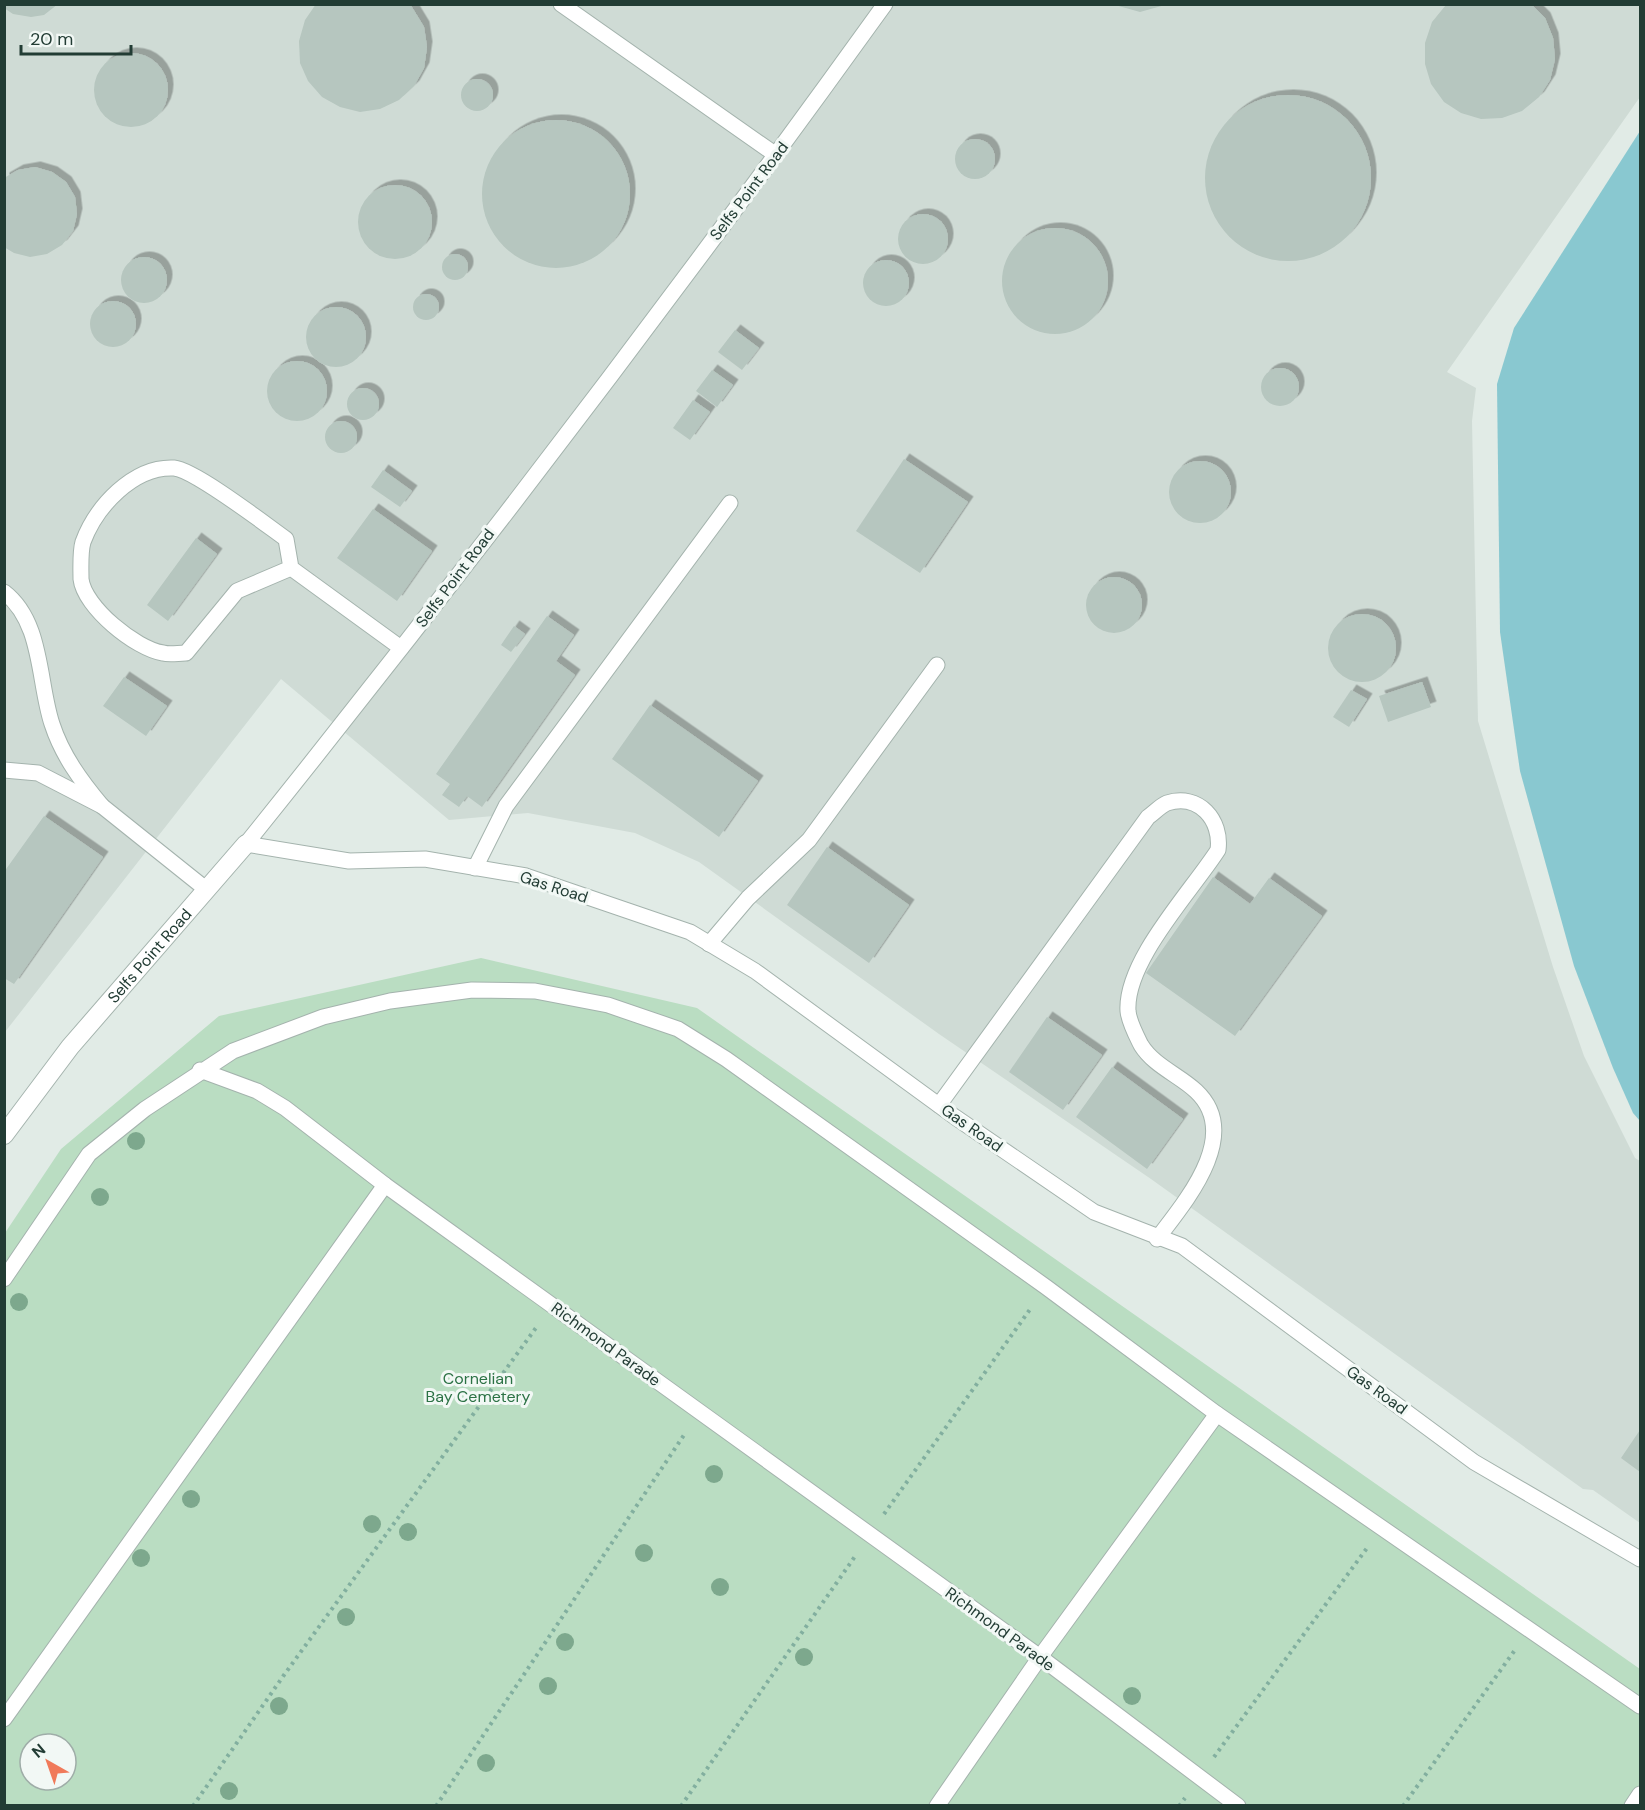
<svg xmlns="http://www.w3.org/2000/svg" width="1645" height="1810" font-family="'DM Sans',sans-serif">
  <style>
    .built { fill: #cfdbd5 }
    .green { fill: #baddc2; fill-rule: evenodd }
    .water { fill: #89c8d0 }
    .building { fill: #b6c6bf; filter: url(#shadow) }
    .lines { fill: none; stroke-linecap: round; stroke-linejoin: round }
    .lane-casing { stroke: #a4b3ad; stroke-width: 17 }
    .street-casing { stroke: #a4b3ad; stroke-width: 20 }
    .path { stroke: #82af9f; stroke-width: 4; stroke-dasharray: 3 4.5; stroke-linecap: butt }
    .lane { stroke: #fff; stroke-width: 15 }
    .street { stroke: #fff; stroke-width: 18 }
    .tree { fill: #7da88d }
    .labels { text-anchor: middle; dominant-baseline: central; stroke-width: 6; stroke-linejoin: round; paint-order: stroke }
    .street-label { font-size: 16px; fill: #223c34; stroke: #f2f8f5 }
    .park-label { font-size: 16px; fill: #2c7245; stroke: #f2f8f5 }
  </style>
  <defs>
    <filter id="shadow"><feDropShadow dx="5.5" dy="-5.5" stdDeviation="0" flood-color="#0004"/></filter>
  </defs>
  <rect width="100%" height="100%" fill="#e1ebe6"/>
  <path class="built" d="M 5,5 L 1640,5 L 1640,97 L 1447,372 L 1476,388 L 1472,421 L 1478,721 L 1553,967 L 1584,1056 L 1635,1158 L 1640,1161 L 1640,1523 L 1593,1490 L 1583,1489 L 1151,1179 L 939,1034 L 699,862 L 635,833 L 528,813 L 449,820 L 281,679 L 5,1032 Z"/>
  <path class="green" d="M 481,958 L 697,1008 L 1640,1669 L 1640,1805 L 5,1806 L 5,1233 L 61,1149 L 219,1016 ZM 30,1744 L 66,1744 L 66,1780 L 30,1780 Z"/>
  <path class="water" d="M 1640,131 L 1640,1121 L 1633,1113 L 1613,1068 L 1574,966 L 1520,771 L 1500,632 L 1497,384 L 1514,328 Z"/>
  <g class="building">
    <path d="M 4,4 L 58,4 L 44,15 L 31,17 L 13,14 L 4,8 Z"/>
    <path d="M 316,4 L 410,4 L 424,27 L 427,47 L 424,68 L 414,86 L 399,100 L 380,109 L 360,112 L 340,107 L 322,97 L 308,81 L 300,63 L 299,41 L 305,20 Z"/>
    <path d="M 1115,5 L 1165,5 L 1140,12 Z"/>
    <path d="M 1446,5 L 1532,5 L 1545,18 L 1553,38 L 1555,59 L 1550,80 L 1539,97 L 1522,111 L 1502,118 L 1481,119 L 1461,113 L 1444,102 L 1431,84 L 1425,64 L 1425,43 L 1432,22 Z"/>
    <circle cx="131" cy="90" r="37"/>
    <circle cx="477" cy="95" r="16"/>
    <circle cx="1288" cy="178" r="83"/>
    <circle cx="556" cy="194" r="74"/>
    <circle cx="975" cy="159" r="20"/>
    <path d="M 35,167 L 52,172 L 66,182 L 75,197 L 77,214 L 73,231 L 62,245 L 47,254 L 30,257 L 14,253 L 4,247 L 4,178 L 18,170 Z"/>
    <circle cx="395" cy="222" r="37"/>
    <circle cx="923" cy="239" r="25"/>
    <circle cx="1055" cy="281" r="53"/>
    <circle cx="455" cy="267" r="13"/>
    <circle cx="144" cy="280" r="23"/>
    <circle cx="886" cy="283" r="23"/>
    <circle cx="426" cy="307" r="13"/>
    <circle cx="113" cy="324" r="23"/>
    <circle cx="336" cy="337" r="30"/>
    <path d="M 735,330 L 759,348 L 742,370 L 718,352 Z"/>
    <circle cx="297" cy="391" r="30"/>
    <circle cx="1280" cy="387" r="19"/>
    <path d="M 712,370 L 733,385 L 717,407 L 696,391 Z"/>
    <circle cx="363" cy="404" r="16"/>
    <path d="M 693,400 L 710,412 L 690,440 L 673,428 Z"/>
    <circle cx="341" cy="437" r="16"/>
    <path d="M 904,459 L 968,502 L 920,573 L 856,531 Z"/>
    <circle cx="1200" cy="492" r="31"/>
    <path d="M 383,470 L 412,491 L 400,507 L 371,487 Z"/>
    <path d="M 373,509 L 432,551 L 397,601 L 337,558 Z"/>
    <path d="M 196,538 L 217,554 L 168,621 L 147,605 Z"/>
    <circle cx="1114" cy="605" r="28"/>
    <circle cx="1362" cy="648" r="34"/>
    <path d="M 547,616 L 574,635 L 556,661 L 575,675 L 482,807 L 467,796 L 459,807 L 442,795 L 450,784 L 436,774 Z"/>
    <path d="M 514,626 L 525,634 L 511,652 L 501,645 Z"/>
    <path d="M 124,677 L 167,706 L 146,736 L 103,706 Z"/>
    <path d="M 1422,682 L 1431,707 L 1388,722 L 1379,696 Z"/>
    <path d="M 1351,690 L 1367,699 L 1349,727 L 1333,717 Z"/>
    <path d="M 650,705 L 758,781 L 719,837 L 612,759 Z"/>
    <path d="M 44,816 L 103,857 L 14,984 L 4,978 L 4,872 Z"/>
    <path d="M 827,847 L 909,905 L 869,963 L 787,905 Z"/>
    <path d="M 1213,877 L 1250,904 L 1269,878 L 1322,916 L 1235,1036 L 1146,973 Z"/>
    <path d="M 1047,1017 L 1102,1055 L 1063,1110 L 1009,1072 Z"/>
    <path d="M 1112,1067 L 1183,1119 L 1147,1169 L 1076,1117 Z"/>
    <path d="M 1640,1430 L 1640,1472 L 1621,1458 Z"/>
  </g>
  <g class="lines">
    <g class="lane-casing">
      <g id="lane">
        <path d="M 561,4 L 776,155"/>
        <path d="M 885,4 C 680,289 466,570 246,844 L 349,861 L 425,859 L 526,876 L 690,932 L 755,971 L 955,1117 L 1094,1212 L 1182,1246 L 1474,1462 L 1640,1559"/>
        <path d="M 291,568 L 286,539 C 265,524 195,470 174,468 C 133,466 96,507 83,542 C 80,552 81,569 81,579 C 84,607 136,649 163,653 C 170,655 178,653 186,653 L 237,591 L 291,568 L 401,648"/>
        <path d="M 4,592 C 43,622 38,682 52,724 C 62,755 81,781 102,806"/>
        <path d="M 4,770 L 38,773 L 102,806 L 207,890"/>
        <path d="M 475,868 L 506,806 L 730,503"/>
        <path d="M 709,944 L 748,898 L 809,840 L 937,665"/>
        <path d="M 200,1070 L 257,1091 L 285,1108 L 385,1185 L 1040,1657 L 1238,1806"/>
        <path d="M 939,1105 L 1148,817 C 1154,813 1160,806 1167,803 C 1199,793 1222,820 1218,850 C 1191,892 1125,961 1128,1011 C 1129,1022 1136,1035 1141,1045 C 1154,1066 1179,1075 1196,1091 C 1243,1135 1185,1202 1157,1239"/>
        <path d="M 4,1279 L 89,1154 L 145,1109 L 233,1051 L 323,1017 L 390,1001 L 472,990 L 535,991 L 608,1005 L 678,1029 L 726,1059 L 1046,1287 L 1217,1414 L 1640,1706"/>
        <path d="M 4,1719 L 385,1185"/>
        <path d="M 937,1806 L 1040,1657 L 1217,1414"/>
        <path d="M 1632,1806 L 1640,1794"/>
      </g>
    </g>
    <g class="street-casing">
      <g id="street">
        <path id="s1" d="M 4,1135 L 70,1047 L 246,844"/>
      </g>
    </g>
    <g class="path">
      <path d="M 884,1514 L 1031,1308"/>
      <path d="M 1214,1757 L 1367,1548"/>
      <path d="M 193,1806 L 284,1675 L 538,1325"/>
      <path d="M 436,1806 L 686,1432"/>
      <path d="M 681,1806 L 856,1555"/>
      <path d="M 1179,1806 L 1185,1798"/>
      <path d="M 1403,1806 L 1515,1650"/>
    </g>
    <use href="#lane" class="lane"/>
    <use href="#street" class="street"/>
  </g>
  <g class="tree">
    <circle cx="136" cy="1141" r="9"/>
    <circle cx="100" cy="1197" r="9"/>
    <circle cx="19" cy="1302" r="9"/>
    <circle cx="714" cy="1474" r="9"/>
    <circle cx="191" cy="1499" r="9"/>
    <circle cx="372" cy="1524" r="9"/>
    <circle cx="408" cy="1532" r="9"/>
    <circle cx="644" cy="1553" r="9"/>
    <circle cx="141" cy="1558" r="9"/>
    <circle cx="720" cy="1587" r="9"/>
    <circle cx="346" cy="1617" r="9"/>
    <circle cx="565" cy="1642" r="9"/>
    <circle cx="804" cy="1657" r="9"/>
    <circle cx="548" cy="1686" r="9"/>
    <circle cx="1132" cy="1696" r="9"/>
    <circle cx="279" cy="1706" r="9"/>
    <circle cx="486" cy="1763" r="9"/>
    <circle cx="229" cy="1791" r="9"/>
  </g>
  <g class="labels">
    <g class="street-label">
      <text transform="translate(749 191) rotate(-53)">Selfs Point Road</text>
      <text transform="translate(455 578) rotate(-53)">Selfs Point Road</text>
      <text transform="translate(554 887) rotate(18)">Gas Road</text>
      <text stroke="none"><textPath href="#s1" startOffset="231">Selfs Point Road</textPath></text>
      <text transform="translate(972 1128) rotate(35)">Gas Road</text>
      <text transform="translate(606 1344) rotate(36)">Richmond Parade</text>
      <text transform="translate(1377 1390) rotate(36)">Gas Road</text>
      <text transform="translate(1000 1629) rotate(36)">Richmond Parade</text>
    </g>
    <g class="park-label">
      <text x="478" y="1378">Cornelian<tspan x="478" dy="18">Bay Cemetery</tspan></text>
    </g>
  </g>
  <rect width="1645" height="1810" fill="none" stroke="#223c34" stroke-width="12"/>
  <g transform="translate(48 1762) rotate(320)"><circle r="28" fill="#f2f8f5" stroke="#9fada8" stroke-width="1.5"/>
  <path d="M0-4.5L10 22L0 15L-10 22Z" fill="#f07a5a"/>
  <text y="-9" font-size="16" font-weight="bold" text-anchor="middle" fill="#223c34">N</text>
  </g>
  <path d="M21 45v9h110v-9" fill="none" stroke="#223c34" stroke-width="3"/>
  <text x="30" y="45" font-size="18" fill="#223c34" stroke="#f2f8f5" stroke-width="4.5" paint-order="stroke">20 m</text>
</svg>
